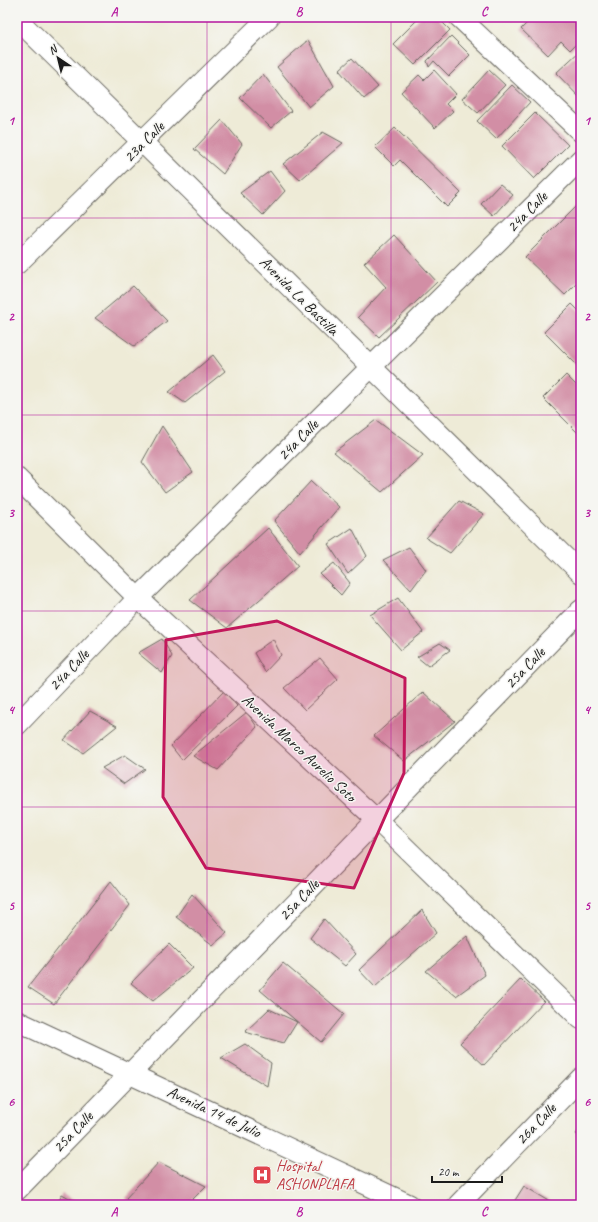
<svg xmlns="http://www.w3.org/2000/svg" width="598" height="1222" font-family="Caveat,sans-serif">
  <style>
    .building { fill: #d28ea5 }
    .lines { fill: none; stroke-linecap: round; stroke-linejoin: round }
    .minor-casing { stroke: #66645d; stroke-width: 22 }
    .minor { stroke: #fff; stroke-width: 20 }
    .marked { fill: #c2185b; fill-opacity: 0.2; stroke: #c2185b; stroke-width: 3; stroke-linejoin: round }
    .grid { fill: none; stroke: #b5179e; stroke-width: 1; stroke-opacity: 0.55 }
    .labels { text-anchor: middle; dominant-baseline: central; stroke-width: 3; stroke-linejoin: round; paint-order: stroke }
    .street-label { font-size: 16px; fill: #1c1c1c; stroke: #f6f6f2 }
    .health-label { font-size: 16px; fill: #be3a42; stroke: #f6f6f2; text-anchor: start }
    .neatline { fill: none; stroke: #b5179e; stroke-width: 1.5 }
    .grid-label { font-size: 13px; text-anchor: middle; font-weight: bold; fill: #b5179e }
  </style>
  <rect width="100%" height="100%" fill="#f6f6f2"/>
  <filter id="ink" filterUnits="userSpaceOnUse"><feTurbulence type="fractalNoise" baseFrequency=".025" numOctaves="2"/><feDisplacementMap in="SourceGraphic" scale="8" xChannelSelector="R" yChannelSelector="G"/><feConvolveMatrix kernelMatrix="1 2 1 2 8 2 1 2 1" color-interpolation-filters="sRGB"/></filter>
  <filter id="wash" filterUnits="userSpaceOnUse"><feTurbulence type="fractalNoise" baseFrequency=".012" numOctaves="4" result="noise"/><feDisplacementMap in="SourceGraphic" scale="16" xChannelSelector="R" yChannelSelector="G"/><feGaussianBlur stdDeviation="0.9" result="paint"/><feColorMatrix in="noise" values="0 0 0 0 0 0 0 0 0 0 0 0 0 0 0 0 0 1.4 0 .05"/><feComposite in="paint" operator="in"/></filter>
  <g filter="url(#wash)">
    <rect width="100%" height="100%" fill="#eeebd7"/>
    <g id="blocks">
      <g class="building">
        <path d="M 420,17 L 437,17 L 450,30 L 415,65 L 393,44 Z"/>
        <path d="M 508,17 L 516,17 L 512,21 Z"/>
        <path d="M 533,17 L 581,17 L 581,39 L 570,50 L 561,41 L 548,55 L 521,29 Z"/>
        <path d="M 451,36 L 470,55 L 449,76 L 434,61 L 429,67 L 427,61 Z"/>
        <path d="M 308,40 L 334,86 L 309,107 L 277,67 Z"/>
        <path d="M 581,50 L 581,99 L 556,73 Z"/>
        <path d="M 352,58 L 378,87 L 364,99 L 339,70 Z"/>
        <path d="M 434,70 L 456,94 L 446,104 L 453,111 L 435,128 L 401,92 L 419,75 L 424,80 Z"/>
        <path d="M 489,70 L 505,85 L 478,113 L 462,99 Z"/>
        <path d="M 263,74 L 291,111 L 271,128 L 240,98 Z"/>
        <path d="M 512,85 L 530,102 L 496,139 L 477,121 Z"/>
        <path d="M 535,113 L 568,145 L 534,179 L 502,146 Z"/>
        <path d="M 222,120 L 242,144 L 223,174 L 194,149 Z"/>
        <path d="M 395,128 L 461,193 L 447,207 L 400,160 L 394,166 L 375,147 Z"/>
        <path d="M 323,132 L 343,143 L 300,180 L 283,164 Z"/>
        <path d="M 270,171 L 285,191 L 263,215 L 240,193 Z"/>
        <path d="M 500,184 L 513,195 L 494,216 L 481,204 Z"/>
        <path d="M 581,201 L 581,279 L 565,295 L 525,257 Z"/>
        <path d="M 394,235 L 437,282 L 379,337 L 358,317 L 386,287 L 364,263 Z"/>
        <path d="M 133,286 L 167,321 L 134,346 L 95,318 Z"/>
        <path d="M 572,304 L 581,313 L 581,369 L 544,332 Z"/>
        <path d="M 213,355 L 225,371 L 185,403 L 169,392 Z"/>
        <path d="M 566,375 L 581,390 L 581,436 L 543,398 Z"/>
        <path d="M 376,420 L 423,455 L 382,492 L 334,452 Z"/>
        <path d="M 162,426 L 193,472 L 165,492 L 142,462 Z"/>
        <path d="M 311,481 L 339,507 L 300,553 L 274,521 Z"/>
        <path d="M 459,501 L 484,514 L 450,553 L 426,538 Z"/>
        <path d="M 268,528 L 298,566 L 227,628 L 190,600 Z"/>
        <path d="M 352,528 L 367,556 L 348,574 L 328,544 Z"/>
        <path d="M 409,547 L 426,570 L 411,590 L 383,560 Z"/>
        <path d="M 334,563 L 350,583 L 341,595 L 320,574 Z"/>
        <path d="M 398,598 L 423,632 L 401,650 L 370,615 Z"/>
        <path d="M 162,639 L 172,656 L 162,673 L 138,653 Z"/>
        <path d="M 273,639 L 281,655 L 265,672 L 254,653 Z"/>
        <path d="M 440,643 L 450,650 L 428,666 L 417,657 Z"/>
        <path d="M 320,658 L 338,679 L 305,710 L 284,688 Z"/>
        <path d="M 224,691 L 237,706 L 182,760 L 171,746 Z"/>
        <path d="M 423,692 L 455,721 L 404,761 L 374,736 Z"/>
        <path d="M 90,711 L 117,726 L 83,753 L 64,740 Z"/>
        <path d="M 247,712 L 257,727 L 218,770 L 193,756 Z"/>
        <path d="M 125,755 L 145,769 L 124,784 L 102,768 Z"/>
        <path d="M 111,881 L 130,905 L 54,1004 L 28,987 Z"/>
        <path d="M 192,894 L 227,933 L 213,945 L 176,917 Z"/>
        <path d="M 422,910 L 436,933 L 375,987 L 359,970 Z"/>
        <path d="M 324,919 L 356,954 L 345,966 L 310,938 Z"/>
        <path d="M 467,936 L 485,975 L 456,996 L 426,971 Z"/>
        <path d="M 169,944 L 193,968 L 153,1001 L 131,983 Z"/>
        <path d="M 283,963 L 344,1014 L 321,1042 L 260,990 Z"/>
        <path d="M 521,979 L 544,1001 L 484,1065 L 460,1043 Z"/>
        <path d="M 269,1009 L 297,1022 L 284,1043 L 245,1032 Z"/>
        <path d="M 245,1044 L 271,1063 L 267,1086 L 221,1058 Z"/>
        <path d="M 581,1128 L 581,1139 L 576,1134 Z"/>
        <path d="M 159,1162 L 206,1186 L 187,1205 L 132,1205 L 126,1198 Z"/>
        <path d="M 524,1186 L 556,1205 L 512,1205 Z"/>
        <path d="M 62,1194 L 82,1205 L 56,1205 Z"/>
      </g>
    </g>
  </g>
  <g filter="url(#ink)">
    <use href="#blocks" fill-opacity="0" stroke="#66645d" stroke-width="1"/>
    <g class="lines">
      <g class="minor-casing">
        <g id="minor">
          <path d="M 459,17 L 581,132"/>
          <path d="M 17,19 L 581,573"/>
          <path d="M 17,264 L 269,17"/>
          <path d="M 17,478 L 138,598 L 377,820 L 581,1019"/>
          <path d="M 17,725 L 138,598 L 581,159"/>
          <path d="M 17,1021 L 410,1205"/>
          <path d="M 17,1190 L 581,610"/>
          <path d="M 458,1205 L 581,1078"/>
        </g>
      </g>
      <use href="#minor" class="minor"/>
    </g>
  </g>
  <path class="marked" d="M 277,621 L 405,678 L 404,773 L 354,888 L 206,868 L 163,797 L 166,640 Z"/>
  <path class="grid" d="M 207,17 L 207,1205M 391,17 L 391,1205M 17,218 L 581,218M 17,415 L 581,415M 17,611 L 581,611M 17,807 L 581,807M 17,1004 L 581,1004"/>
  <defs>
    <g id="hospital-square" transform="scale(1)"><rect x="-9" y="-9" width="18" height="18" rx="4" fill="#e0444e" stroke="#f6f6f2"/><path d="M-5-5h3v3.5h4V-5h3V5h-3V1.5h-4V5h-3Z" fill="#fff"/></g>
  </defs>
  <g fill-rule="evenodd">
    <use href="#hospital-square" x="262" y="1175"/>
  </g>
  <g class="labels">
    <g class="street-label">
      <text transform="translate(144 142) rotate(-45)">23a Calle</text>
      <text transform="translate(527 212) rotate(-45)">24a Calle</text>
      <text transform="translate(299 296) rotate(45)">Avenida La Bastilla</text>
      <text transform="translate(298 440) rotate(-45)">24a Calle</text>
      <text transform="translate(525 668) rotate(-46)">25a Calle</text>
      <text transform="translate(69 670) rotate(-46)">24a Calle</text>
      <text transform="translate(299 748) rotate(43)">Avenida Marco Aurelio Soto</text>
      <text transform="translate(299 900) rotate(-46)">25a Calle</text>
      <text transform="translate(214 1112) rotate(25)">Avenida 14 de Julio</text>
      <text transform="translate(536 1124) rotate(-46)">26a Calle</text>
      <text transform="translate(73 1132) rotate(-46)">25a Calle</text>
    </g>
    <g class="health-label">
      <text x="276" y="1166">Hospital<tspan x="276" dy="18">ASHONPLAFA</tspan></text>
    </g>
  </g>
  <rect width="598" height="1222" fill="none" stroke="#f6f6f2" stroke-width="44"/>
  <g transform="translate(58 58) rotate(325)" stroke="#f6f6f2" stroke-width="3" paint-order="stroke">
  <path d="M0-3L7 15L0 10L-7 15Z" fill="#1c1c1c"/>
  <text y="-6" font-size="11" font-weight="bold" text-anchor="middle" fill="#1c1c1c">N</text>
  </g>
  <path d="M432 1176v6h70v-6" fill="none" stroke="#1c1c1c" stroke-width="2"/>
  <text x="438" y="1176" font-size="12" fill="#1c1c1c" stroke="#f6f6f2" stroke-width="3" paint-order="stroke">20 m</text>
  <rect x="22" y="22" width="554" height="1178" class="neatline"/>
  <g class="grid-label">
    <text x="114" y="16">A</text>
    <text x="299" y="16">B</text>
    <text x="484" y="16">C</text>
    <text x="11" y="125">1</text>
    <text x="587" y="125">1</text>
    <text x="11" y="321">2</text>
    <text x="587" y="321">2</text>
    <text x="11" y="517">3</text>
    <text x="587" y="517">3</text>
    <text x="11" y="714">4</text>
    <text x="587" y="714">4</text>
    <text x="11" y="910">5</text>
    <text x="587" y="910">5</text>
    <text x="11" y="1106">6</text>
    <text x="587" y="1106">6</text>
    <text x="114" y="1216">A</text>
    <text x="299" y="1216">B</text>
    <text x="484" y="1216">C</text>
  </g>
</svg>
